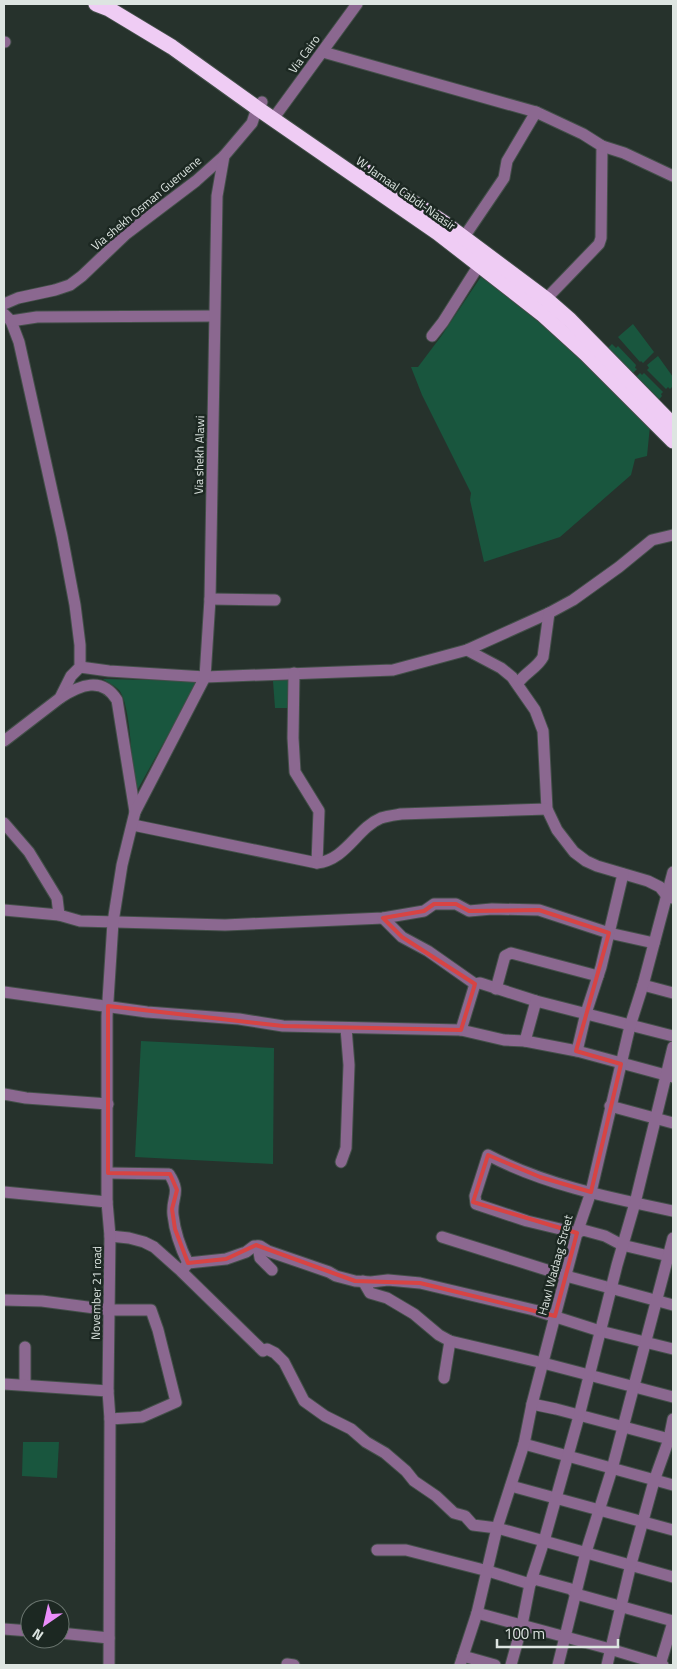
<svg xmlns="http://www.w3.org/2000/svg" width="677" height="1669" font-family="'Titillium Web',sans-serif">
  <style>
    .green { fill: #19563e }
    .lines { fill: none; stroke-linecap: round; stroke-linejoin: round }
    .minor-casing { stroke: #434f49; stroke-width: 13 }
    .highway-casing { stroke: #434f49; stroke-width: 17 }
    .minor { stroke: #8b6890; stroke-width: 11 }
    .highway { stroke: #efccf4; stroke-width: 15 }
    .marked { fill: none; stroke: #d74444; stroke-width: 4; stroke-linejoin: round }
    .labels { text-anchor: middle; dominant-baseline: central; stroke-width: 5; stroke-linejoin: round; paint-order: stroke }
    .street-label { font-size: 12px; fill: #dde5e1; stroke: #1c2822 }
  </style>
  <rect width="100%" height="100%" fill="#26322c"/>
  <g class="green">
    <path d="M 482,275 L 558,338 L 650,426 L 647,456 L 635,459 L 631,475 L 560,537 L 484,562 L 470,500 L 471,493 L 422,395 L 411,367 L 418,367 L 442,335 Z"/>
    <path d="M 633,324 L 654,352 L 643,363 L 641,361 L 640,362 L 618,337 Z"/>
    <path d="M 612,344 L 616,348 L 618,346 L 636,365 L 635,368 L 637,369 L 630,376 L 606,350 Z"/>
    <path d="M 658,356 L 673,377 L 673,386 L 670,389 L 668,387 L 666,389 L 647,370 L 649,368 L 647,365 Z"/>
    <path d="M 640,373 L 642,375 L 644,373 L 663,392 L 661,394 L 662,396 L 657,402 L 634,379 Z"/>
    <path d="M 103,679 L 196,681 L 174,724 L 134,796 C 133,776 131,704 119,690 C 115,686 108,682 103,679 Z"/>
    <path d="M 289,680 L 288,708 L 275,708 L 273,681 Z"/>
    <path d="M 141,1041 L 274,1048 L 273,1164 L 135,1157 Z"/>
    <path d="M 23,1442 L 59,1442 L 57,1478 L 22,1476 Z"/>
  </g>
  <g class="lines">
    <g class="minor-casing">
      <g id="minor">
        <path d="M 4,42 L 5,42"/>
        <path d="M 323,52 L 536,112 L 583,134 L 602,146 L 601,238 L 599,244 L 546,299"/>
        <path d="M 273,119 L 357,4"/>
        <path d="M 602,146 L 624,153 L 673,176"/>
        <path d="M 464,237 L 504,178 L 507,161 L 536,112"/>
        <path d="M 4,304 L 18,298 L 55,290 L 70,285 L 82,276 L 126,234 L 196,181 L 224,156"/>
        <path d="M 4,314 L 11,321 L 19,342 L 62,536 L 75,605 L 80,645 L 80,667 L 71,676 L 60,698 L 4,741"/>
        <path d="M 11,321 L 37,317 L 214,316"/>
        <path d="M 432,336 L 443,322 L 479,265"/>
        <path d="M 210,599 L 275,600"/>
        <path d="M 467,650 L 501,668 L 512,677 L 535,710 L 543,731 L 547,809 L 557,830 L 574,852 L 586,861 L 597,866 L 648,881 L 660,887 L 667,896 L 672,898"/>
        <path d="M 80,667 L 109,671 L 205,677 L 393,670 L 467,650 L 549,613 L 573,600 L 619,567 L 652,540 L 673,535"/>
        <path d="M 294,673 L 293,738 L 295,772 L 319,811 L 317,863"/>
        <path d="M 518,683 C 525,673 538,667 543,657 L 549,613"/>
        <path d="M 60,698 C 80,685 102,676 117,700 L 135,812"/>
        <path d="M 4,823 L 29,852 L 57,898 L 59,915"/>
        <path d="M 133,825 L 317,863 C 346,860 357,828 381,818 C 387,816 395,815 401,814 L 547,809"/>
        <path d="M 4,910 L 59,915 L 80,921 L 225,925 L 383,918 L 424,911 L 434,904 L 456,904 L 469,911 L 492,909 L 539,910 L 609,933 L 654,943"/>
        <path d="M 383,918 L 402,937 L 428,951 L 475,984 L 480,983 L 536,1001 L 673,1036"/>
        <path d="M 643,985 L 673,993"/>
        <path d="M 496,989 L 505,956 L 511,953 L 598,976"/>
        <path d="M 4,992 L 147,1012 L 239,1019 L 283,1026 L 461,1030 L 504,1040 L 525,1041 L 577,1051 L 673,1077"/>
        <path d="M 461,1030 L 475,984"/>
        <path d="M 525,1041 L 536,1001"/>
        <path d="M 577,1051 L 586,1013 L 601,967 L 623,874"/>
        <path d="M 4,1094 L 26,1098 L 108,1104"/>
        <path d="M 610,1106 L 673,1123"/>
        <path d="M 341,1162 L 346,1148 L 349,1065 L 346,1028"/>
        <path d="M 108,1173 L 169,1174 C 182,1194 171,1196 173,1215 C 175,1233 180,1247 188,1263 L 184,1268"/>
        <path d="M 4,1192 L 107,1202"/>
        <path d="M 673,1211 C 611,1198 545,1185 488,1155 L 475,1196 L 476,1204 L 527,1221 L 577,1233 L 583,1230 L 605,1236 L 622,1245 L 673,1257"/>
        <path d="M 110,1236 L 129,1238 L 144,1242 L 154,1247 L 181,1271 L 263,1351 L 267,1349 L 275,1353 L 284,1362 L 304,1401 L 325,1416 L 351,1429 L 366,1442 L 385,1453 L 406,1471 L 414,1481 L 436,1496 L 454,1513 L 465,1516 L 473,1525 L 497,1528 L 673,1577"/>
        <path d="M 442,1237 L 566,1276 L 673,1305"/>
        <path d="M 258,1246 L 260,1258 L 272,1270"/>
        <path d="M 188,1263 L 226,1259 L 246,1252 L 254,1246 L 260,1246 L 268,1251 L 329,1272 L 336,1276 L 355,1281 L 371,1282 L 388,1280 L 420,1283 L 534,1310 L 600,1331 L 673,1349"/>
        <path d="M 363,1281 L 370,1293 L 387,1298 L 414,1314 L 439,1335 L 450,1341 L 543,1363 L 673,1397"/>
        <path d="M 4,1300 L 42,1301 L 110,1310 L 151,1310 L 158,1330 L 176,1402 L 142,1417 L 110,1419"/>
        <path d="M 25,1347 L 25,1384"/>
        <path d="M 444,1378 L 450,1341"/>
        <path d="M 4,1384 L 108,1391"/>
        <path d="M 532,1404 L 556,1409 L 673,1440"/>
        <path d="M 524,1444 L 673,1485"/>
        <path d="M 511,1486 L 673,1530"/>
        <path d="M 377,1550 L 406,1550 L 488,1571 L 530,1584 L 534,1579 L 571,1589 L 576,1594 L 673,1621"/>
        <path d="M 477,1613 L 610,1649 L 663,1665"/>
        <path d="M 4,1629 L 30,1631"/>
        <path d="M 60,1633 L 109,1638"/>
        <path d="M 463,1656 L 495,1665"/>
        <path d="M 287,1664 L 294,1665"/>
        <path d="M 109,1665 L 110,1419 L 108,1391 L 110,1236 L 107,1202 L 107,1016 L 113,922 L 122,865 L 135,812 L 205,677 L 210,599 L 217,196 L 224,156 L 252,123 L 257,108 L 262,102"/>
        <path d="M 460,1665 L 477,1613 L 497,1528 L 524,1444 L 532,1404 L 555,1316 L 577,1233 L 591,1192 L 630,1026 L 643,985 L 673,872"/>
        <path d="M 511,1665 L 522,1625 L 530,1584 L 544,1541 L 579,1416 L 617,1265 L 635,1203 L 673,1047"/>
        <path d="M 558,1665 L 586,1552 L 612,1469 L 673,1238"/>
        <path d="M 607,1665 L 631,1564 L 654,1481 L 669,1439 L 673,1419"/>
        <path d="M 660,1665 L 673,1622"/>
      </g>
    </g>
    <g class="highway-casing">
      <g id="highway">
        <path d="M 96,4 L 109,9 L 172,47 L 257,108 L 438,233 L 542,314 L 586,354 L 673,441"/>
        <path d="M 367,172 L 443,222 L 546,299 L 570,320 L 673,425"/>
      </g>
    </g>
    <use href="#minor" class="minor"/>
    <use href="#highway" class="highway"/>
  </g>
  <path class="marked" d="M 434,904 L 456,904 L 469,911 L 539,910 L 609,933 L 576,1051 L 621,1064 L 591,1192 L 540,1177 L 488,1155 L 473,1202 L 577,1233 L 555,1316 L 420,1283 L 355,1281 L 256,1245 L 226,1259 L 188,1263 L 175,1229 L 172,1209 L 177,1190 L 170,1174 L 108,1173 L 108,1006 L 283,1026 L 461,1030 L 475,984 L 402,937 L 383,918 L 424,911 Z"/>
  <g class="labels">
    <g class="street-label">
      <text transform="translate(304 54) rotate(-54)">Via Cairo</text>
      <text transform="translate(406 193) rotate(35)">W. Jamaal Cabdi-Naasir</text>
      <text transform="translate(146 203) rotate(-40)">Via shekh Osman Gueruene</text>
      <text transform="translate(199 455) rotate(-89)">Via shekh Alawi</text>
      <text transform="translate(555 1265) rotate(-75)">Hawl Wadaag Street</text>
      <text transform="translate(96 1293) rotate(-89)">November 21 road</text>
    </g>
  </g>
  <rect width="677" height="1669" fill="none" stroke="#dde5e1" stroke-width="10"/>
  <g transform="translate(45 1624) rotate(214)"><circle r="24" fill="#1c2822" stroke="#69746e"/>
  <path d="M0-4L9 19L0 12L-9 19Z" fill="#eb8dfb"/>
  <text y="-8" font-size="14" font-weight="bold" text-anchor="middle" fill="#dde5e1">N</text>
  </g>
  <path d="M497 1639v8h121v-8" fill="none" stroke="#dde5e1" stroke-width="2.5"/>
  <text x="504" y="1639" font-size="15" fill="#dde5e1" stroke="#1c2822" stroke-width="4" paint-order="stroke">100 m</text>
</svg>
